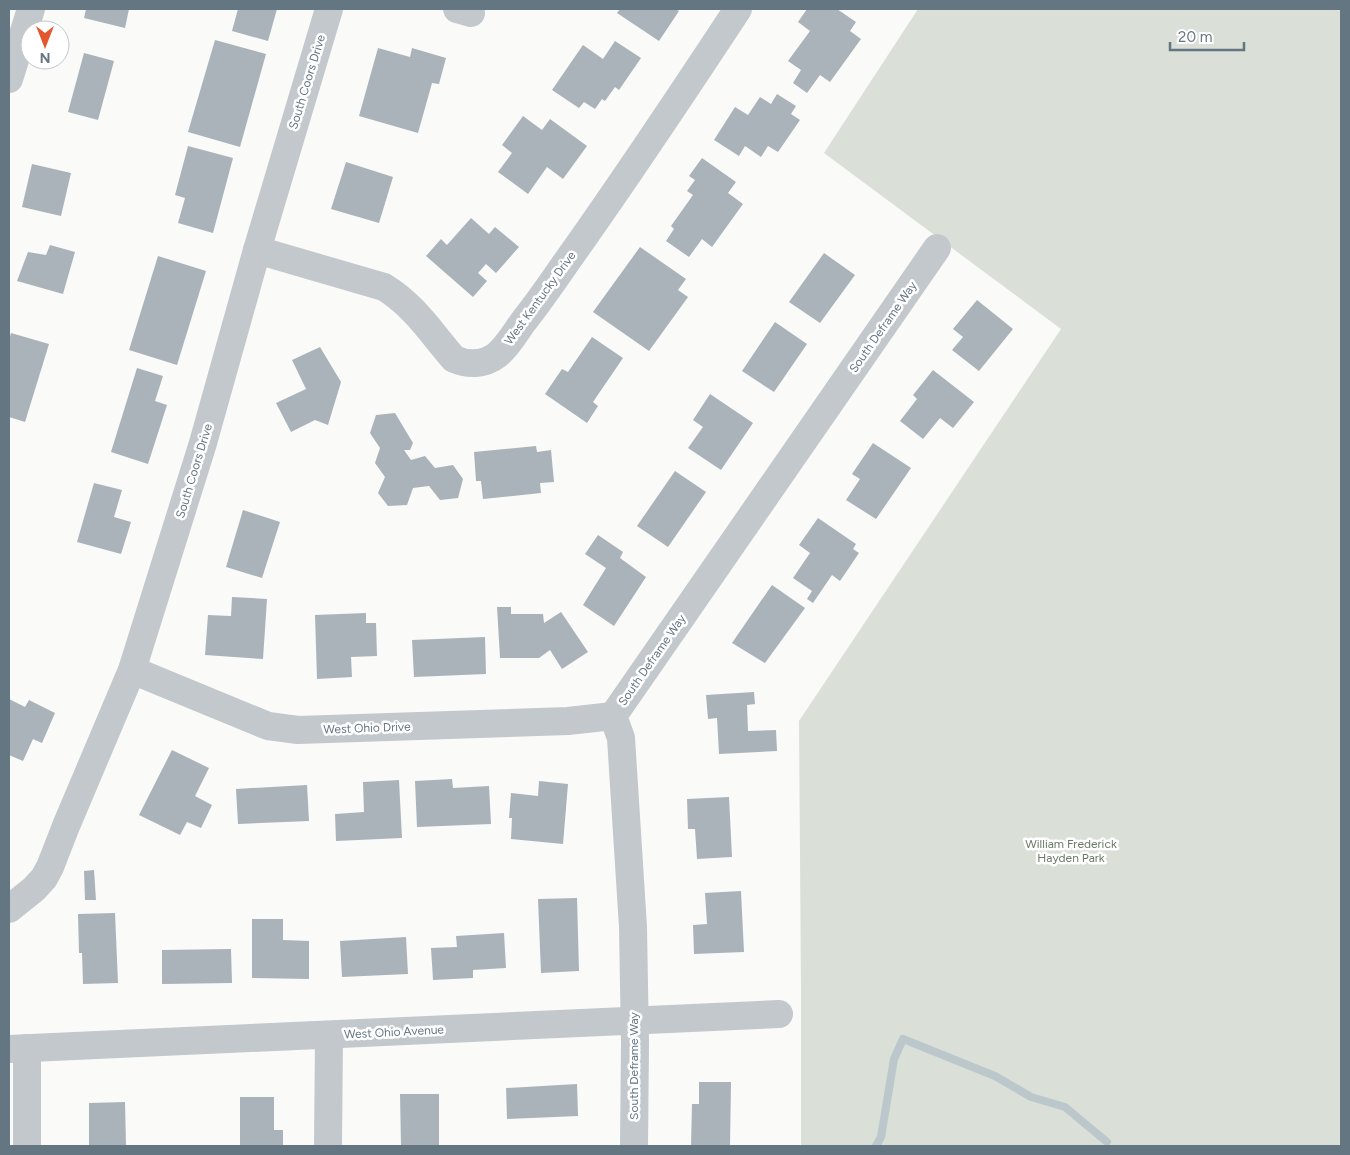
<svg xmlns="http://www.w3.org/2000/svg" width="1350" height="1155" font-family="Figtree,sans-serif">
  <style>
    .green { fill: #dadfd7 }
    .lines { fill: none; stroke-linecap: round; stroke-linejoin: round }
    .stream { stroke: #bbc7cb; stroke-width: 8 }
    .building { fill: #aab3b9 }
    .minor { stroke: #c3c8cc; stroke-width: 28 }
    .labels { text-anchor: middle; dominant-baseline: central; stroke-width: 5; stroke-linejoin: round; paint-order: stroke }
    .street-label { font-size: 12px; fill: #657683; stroke: #fff }
    .park-label { font-size: 12px; fill: #687a64; stroke: #fff }
  </style>
  <rect width="100%" height="100%" fill="#fafaf8"/>
  <path class="green" d="M 918,9 L 1341,9 L 1341,1146 L 801,1146 L 801,986 L 799,721 L 1061,329 L 824,153 Z"/>
  <g class="lines">
    <path class="stream" d="M 876,1146 L 881,1137 L 894,1059 L 903,1039 L 995,1076 L 1031,1097 L 1065,1107 L 1107,1142"/>
  </g>
  <g class="building">
    <path d="M 86,9 L 129,9 L 125,28 L 84,18 Z"/>
    <path d="M 238,9 L 277,9 L 268,41 L 232,31 Z"/>
    <path d="M 620,9 L 675,9 L 679,11 L 659,41 L 617,13 Z"/>
    <path d="M 807,9 L 837,9 L 856,22 L 850,31 L 861,39 L 830,82 L 820,75 L 807,93 L 793,83 L 801,70 L 788,61 L 810,31 L 798,22 Z"/>
    <path d="M 215,40 L 266,54 L 240,147 L 188,132 Z"/>
    <path d="M 615,41 L 641,58 L 619,90 L 615,87 L 605,101 L 602,99 L 595,109 L 584,102 L 579,108 L 552,90 L 583,45 L 603,59 Z"/>
    <path d="M 378,48 L 410,57 L 412,48 L 446,58 L 439,84 L 432,83 L 418,133 L 359,116 Z"/>
    <path d="M 84,53 L 114,61 L 98,120 L 68,112 Z"/>
    <path d="M 777,94 L 796,106 L 791,114 L 800,120 L 778,152 L 768,146 L 761,157 L 745,146 L 739,156 L 714,140 L 735,107 L 748,115 L 760,97 L 771,104 Z"/>
    <path d="M 523,116 L 542,130 L 550,119 L 587,146 L 563,179 L 547,167 L 528,194 L 498,172 L 512,153 L 502,145 Z"/>
    <path d="M 188,146 L 233,158 L 213,233 L 178,223 L 185,198 L 175,195 Z"/>
    <path d="M 702,158 L 736,182 L 728,193 L 743,204 L 712,247 L 702,239 L 689,257 L 666,241 L 674,229 L 671,226 L 693,195 L 687,191 L 695,180 L 689,176 Z"/>
    <path d="M 346,162 L 393,177 L 379,223 L 331,209 Z"/>
    <path d="M 32,164 L 71,173 L 61,216 L 22,207 Z"/>
    <path d="M 471,218 L 489,234 L 495,227 L 519,247 L 496,273 L 486,264 L 478,273 L 487,281 L 473,297 L 426,256 L 441,239 L 447,245 Z"/>
    <path d="M 50,245 L 75,252 L 63,294 L 17,281 L 28,252 L 46,255 Z"/>
    <path d="M 640,247 L 686,279 L 678,290 L 688,297 L 649,351 L 593,312 Z"/>
    <path d="M 824,253 L 855,275 L 820,323 L 789,302 Z"/>
    <path d="M 158,256 L 206,271 L 177,365 L 129,350 Z"/>
    <path d="M 977,300 L 1013,329 L 979,371 L 952,350 L 963,337 L 953,329 Z"/>
    <path d="M 775,322 L 807,344 L 774,392 L 742,371 Z"/>
    <path d="M 11,333 L 49,344 L 25,422 L 9,417 L 9,340 Z"/>
    <path d="M 592,337 L 623,358 L 593,402 L 598,406 L 587,423 L 545,394 L 562,369 L 568,372 Z"/>
    <path d="M 320,347 L 341,382 L 328,425 L 315,420 L 291,432 L 276,403 L 306,389 L 292,360 Z"/>
    <path d="M 137,368 L 163,376 L 155,401 L 167,405 L 148,464 L 111,452 Z"/>
    <path d="M 933,370 L 974,402 L 953,428 L 940,418 L 923,439 L 900,421 L 917,399 L 913,395 Z"/>
    <path d="M 710,394 L 753,423 L 721,470 L 688,448 L 703,427 L 693,420 Z"/>
    <path d="M 395,413 L 413,443 L 410,450 L 404,450 L 411,460 L 425,456 L 435,468 L 453,465 L 463,479 L 458,498 L 440,500 L 429,486 L 413,488 L 407,505 L 388,506 L 378,493 L 385,477 L 375,463 L 380,448 L 370,433 L 376,415 Z"/>
    <path d="M 873,443 L 911,468 L 876,519 L 846,500 L 860,479 L 852,474 Z"/>
    <path d="M 536,446 L 537,452 L 551,450 L 554,482 L 540,483 L 541,493 L 483,499 L 481,481 L 476,481 L 474,452 Z"/>
    <path d="M 675,471 L 706,492 L 668,547 L 637,526 Z"/>
    <path d="M 94,483 L 122,490 L 114,517 L 131,522 L 121,554 L 77,542 Z"/>
    <path d="M 243,510 L 280,522 L 262,578 L 226,567 Z"/>
    <path d="M 818,518 L 856,544 L 853,549 L 859,553 L 840,581 L 832,575 L 813,603 L 807,599 L 812,591 L 793,578 L 810,553 L 799,545 Z"/>
    <path d="M 598,535 L 623,552 L 620,558 L 646,577 L 614,626 L 583,605 L 606,568 L 585,554 Z"/>
    <path d="M 772,585 L 805,608 L 765,663 L 732,643 Z"/>
    <path d="M 232,597 L 267,599 L 263,659 L 205,655 L 208,615 L 231,616 Z"/>
    <path d="M 497,607 L 511,607 L 511,614 L 543,614 L 544,623 L 561,612 L 588,652 L 562,669 L 550,650 L 539,658 L 500,658 Z"/>
    <path d="M 366,613 L 366,623 L 376,623 L 377,656 L 351,657 L 352,677 L 317,679 L 315,615 Z"/>
    <path d="M 485,637 L 486,674 L 414,677 L 412,640 Z"/>
    <path d="M 754,692 L 755,704 L 747,705 L 748,731 L 776,730 L 777,751 L 719,754 L 717,718 L 708,719 L 706,695 Z"/>
    <path d="M 9,699 L 25,707 L 29,700 L 55,713 L 42,743 L 33,739 L 23,761 L 9,755 Z"/>
    <path d="M 172,750 L 209,768 L 195,796 L 212,805 L 201,828 L 187,822 L 180,835 L 139,815 Z"/>
    <path d="M 452,779 L 453,788 L 489,786 L 491,824 L 417,827 L 415,781 Z"/>
    <path d="M 399,780 L 402,838 L 336,841 L 335,814 L 364,812 L 363,782 Z"/>
    <path d="M 539,781 L 568,784 L 563,844 L 511,839 L 512,818 L 509,818 L 511,793 L 538,796 Z"/>
    <path d="M 307,785 L 309,821 L 238,824 L 236,789 Z"/>
    <path d="M 729,797 L 732,857 L 697,859 L 695,829 L 688,829 L 687,799 Z"/>
    <path d="M 94,870 L 96,900 L 85,900 L 84,871 Z"/>
    <path d="M 741,891 L 744,952 L 694,954 L 693,925 L 707,924 L 705,893 Z"/>
    <path d="M 577,898 L 579,971 L 541,973 L 538,899 Z"/>
    <path d="M 115,913 L 118,983 L 83,984 L 82,953 L 79,953 L 78,914 Z"/>
    <path d="M 252,919 L 283,919 L 283,940 L 309,941 L 309,979 L 252,978 Z"/>
    <path d="M 504,933 L 506,968 L 473,970 L 473,978 L 433,980 L 431,948 L 457,947 L 456,936 Z"/>
    <path d="M 406,937 L 408,974 L 342,977 L 340,941 Z"/>
    <path d="M 231,949 L 232,983 L 162,984 L 162,950 Z"/>
    <path d="M 699,1082 L 731,1082 L 730,1146 L 691,1146 L 692,1104 L 699,1104 Z"/>
    <path d="M 577,1084 L 578,1116 L 507,1119 L 506,1088 Z"/>
    <path d="M 400,1094 L 439,1094 L 439,1146 L 401,1146 Z"/>
    <path d="M 240,1097 L 274,1097 L 274,1130 L 283,1130 L 283,1146 L 240,1146 Z"/>
    <path d="M 125,1102 L 126,1146 L 89,1146 L 89,1103 Z"/>
  </g>
  <g class="lines">
    <g class="minor">
      <path d="M 457,9 L 471,13"/>
      <path d="M 9,79 L 31,9"/>
      <path d="M 257,250 L 384,287 C 414,305 432,334 454,359 C 468,365 484,365 497,355 C 508,346 515,333 523,322 C 538,303 552,283 565,264 C 625,180 682,94 738,9"/>
      <path d="M 132,670 L 268,726 L 298,730 L 568,721 L 613,716"/>
      <path d="M 9,909 L 34,889 L 44,878 L 50,867 L 66,826 L 132,670 L 203,443 L 257,250 L 329,9"/>
      <path d="M 9,1049 L 779,1014"/>
      <path d="M 27,1146 L 27,1048"/>
      <path d="M 328,1146 L 329,1035"/>
      <path d="M 634,1146 L 635,1042 L 633,927 L 621,738 L 613,716 L 937,248"/>
    </g>
  </g>
  <g class="labels">
    <g class="street-label">
      <text transform="translate(307 82) rotate(-73)">South Coors Drive</text>
      <text transform="translate(540 298) rotate(-54)">West Kentucky Drive</text>
      <text transform="translate(883 327) rotate(-55)">South Deframe Way</text>
      <text transform="translate(194 471) rotate(-73)">South Coors Drive</text>
      <text transform="translate(652 660) rotate(-55)">South Deframe Way</text>
      <text transform="translate(367 728) rotate(-2)">West Ohio Drive</text>
      <text transform="translate(394 1032) rotate(-3)">West Ohio Avenue</text>
      <text transform="translate(634 1066) rotate(-90)">South Deframe Way</text>
    </g>
    <g class="park-label">
      <text x="1071" y="844">William Frederick<tspan x="1071" dy="14">Hayden Park</tspan></text>
    </g>
  </g>
  <rect width="1350" height="1155" fill="none" stroke="#657683" stroke-width="20"/>
  <g transform="translate(45 45) rotate(180)"><circle r="24" fill="#ffffff" stroke="#c1c8cd"/>
  <path d="M0-4L9 19L0 12L-9 19Z" fill="#e4572e"/>
  <text y="-8" font-size="14" font-weight="bold" text-anchor="middle" fill="#657683">N</text>
  </g>
  <path d="M1170 42v8h74v-8" fill="none" stroke="#657683" stroke-width="2.5"/>
  <text x="1178" y="42" font-size="15" fill="#657683" stroke="#ffffff" stroke-width="4" paint-order="stroke">20 m</text>
</svg>
